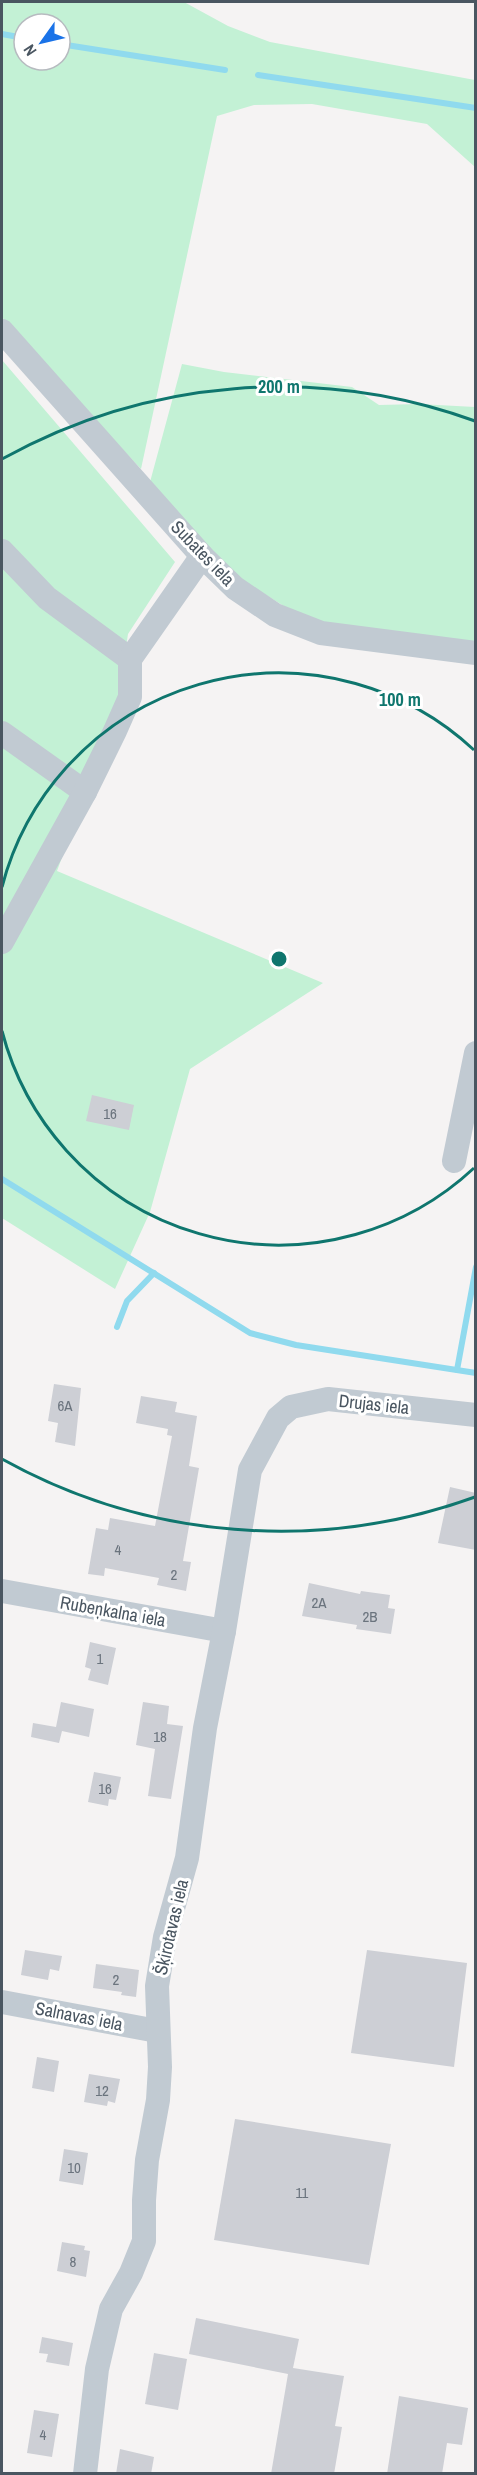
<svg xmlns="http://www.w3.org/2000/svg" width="477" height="2475" font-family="'Archivo Narrow',sans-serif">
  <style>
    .green { fill: #c3f1d5; fill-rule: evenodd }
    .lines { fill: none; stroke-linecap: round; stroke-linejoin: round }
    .stream { stroke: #90daee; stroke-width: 6 }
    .building { fill: #cdcfd5 }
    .minor { stroke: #c1cad2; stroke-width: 24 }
    .ring { fill: none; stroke: #0f766e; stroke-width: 3 }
    .labels { text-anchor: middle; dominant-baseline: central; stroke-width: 6; stroke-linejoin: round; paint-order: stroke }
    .number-label { font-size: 15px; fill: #6b747e }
    .street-label { font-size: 18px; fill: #4a5661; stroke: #fff }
    .centre { fill: #0f766e; stroke: #fff; stroke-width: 3 }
    .ring-label { font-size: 18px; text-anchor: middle; font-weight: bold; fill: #0f766e; stroke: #fff; stroke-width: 6; stroke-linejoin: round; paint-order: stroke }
  </style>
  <rect width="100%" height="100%" fill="#f5f3f3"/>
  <g class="green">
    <path d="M 2,2 L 184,2 L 228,26 L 270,42 L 475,80 L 475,167 L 427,124 L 312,104 L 254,105 L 217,116 L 141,469 L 19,339 L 2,317 ZM 24,24 L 60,24 L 60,60 L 24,60 Z"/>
    <path d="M 2,360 L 175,562 L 128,634 L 117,706 L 57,871 L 323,983 L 190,1069 L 150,1212 L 115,1289 L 2,1218 Z"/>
    <path d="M 182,364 L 224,372 L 352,387 L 379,405 L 419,404 L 475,407 L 475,647 L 311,623 L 229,572 L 150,482 Z"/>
  </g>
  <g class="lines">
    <g class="stream">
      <path d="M 2,34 L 24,38"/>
      <path d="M 60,44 L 225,70"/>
      <path d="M 258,75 L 476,108"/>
      <path d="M 2,1179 L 250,1333 L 296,1345 L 476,1373"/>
      <path d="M 117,1327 L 127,1301 L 154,1273"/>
      <path d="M 457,1370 L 476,1267"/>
    </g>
  </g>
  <g class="building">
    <path d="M 92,1095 L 134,1105 L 129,1130 L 86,1121 Z"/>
    <path d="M 54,1384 L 81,1388 L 75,1446 L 55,1442 L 58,1423 L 48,1421 Z"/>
    <path d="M 141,1396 L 177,1402 L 175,1412 L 197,1416 L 189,1466 L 199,1468 L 183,1561 L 191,1562 L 186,1591 L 157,1585 L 159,1578 L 105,1568 L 104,1576 L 88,1574 L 96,1528 L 108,1530 L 110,1518 L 155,1526 L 172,1436 L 167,1435 L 168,1429 L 136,1423 Z"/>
    <path d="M 450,1487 L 476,1493 L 476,1550 L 438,1543 Z"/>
    <path d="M 309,1583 L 360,1594 L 361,1591 L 390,1595 L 388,1608 L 395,1609 L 391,1634 L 356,1629 L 357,1625 L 302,1616 Z"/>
    <path d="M 90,1642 L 116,1648 L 108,1685 L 88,1680 L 91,1669 L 85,1667 Z"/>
    <path d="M 61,1702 L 94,1709 L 89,1737 L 62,1731 L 59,1743 L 31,1737 L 33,1723 L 56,1727 Z"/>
    <path d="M 143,1702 L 169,1706 L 167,1724 L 183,1726 L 171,1799 L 148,1796 L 155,1749 L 136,1745 Z"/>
    <path d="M 94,1772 L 121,1777 L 116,1800 L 109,1799 L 108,1806 L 88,1802 Z"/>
    <path d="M 25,1950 L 62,1956 L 59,1971 L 50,1969 L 48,1980 L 21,1975 Z"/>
    <path d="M 367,1950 L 467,1963 L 454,2067 L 351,2053 Z"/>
    <path d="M 96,1964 L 139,1970 L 136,1997 L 121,1995 L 122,1992 L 93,1988 Z"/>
    <path d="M 37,2057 L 59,2061 L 54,2092 L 32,2088 Z"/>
    <path d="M 89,2074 L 120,2079 L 115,2103 L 108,2101 L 107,2106 L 84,2102 Z"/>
    <path d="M 235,2119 L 391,2144 L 369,2265 L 214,2240 Z"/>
    <path d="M 64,2149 L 88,2153 L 83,2185 L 59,2181 Z"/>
    <path d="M 62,2242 L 85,2246 L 84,2250 L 90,2251 L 86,2277 L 57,2271 Z"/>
    <path d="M 196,2318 L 299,2339 L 293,2368 L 344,2376 L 335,2426 L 342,2427 L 334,2474 L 271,2474 L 288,2374 L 189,2354 Z"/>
    <path d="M 42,2337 L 73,2343 L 69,2366 L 46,2362 L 48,2354 L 39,2353 Z"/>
    <path d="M 154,2353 L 187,2359 L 178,2410 L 145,2404 Z"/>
    <path d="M 399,2396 L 468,2408 L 462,2445 L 447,2443 L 442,2474 L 387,2474 Z"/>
    <path d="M 34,2410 L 59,2414 L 52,2457 L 27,2453 Z"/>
    <path d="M 120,2449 L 154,2457 L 151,2474 L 116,2474 Z"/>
  </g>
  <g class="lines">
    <g class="minor">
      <path d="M 2,331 L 202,556 L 235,588 L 275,615 L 321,633 L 476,653"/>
      <path d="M 2,551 L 47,598 L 130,659"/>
      <path d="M 2,733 L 85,792"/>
      <path d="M 2,942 L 85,792 L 115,731 L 130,697 L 130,659 L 202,556"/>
      <path d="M 454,1161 L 476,1053"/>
      <path d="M 2,1591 L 224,1631"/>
      <path d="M 2,2002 L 157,2031"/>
      <path d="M 85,2474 L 97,2369 L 111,2309 L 131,2273 L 144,2241 L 144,2200 L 147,2160 L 158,2100 L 160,2067 L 157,1986 L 165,1937 L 187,1858 L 205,1728 L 224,1631 L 250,1470 L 278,1418 L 291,1407 L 328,1399 L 476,1415"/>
    </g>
  </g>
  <g class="ring">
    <path d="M474 1168A286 286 0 0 1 2 1031M2 887A286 286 0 0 1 474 750"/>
    <path d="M475 1497A572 572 0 0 1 2 1459M2 459A572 572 0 0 1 475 421"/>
  </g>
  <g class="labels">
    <g class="number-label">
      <text x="110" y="1113">16</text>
      <text x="65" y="1405">6A</text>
      <text x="118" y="1549">4</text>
      <text x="174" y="1574">2</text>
      <text x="319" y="1602">2A</text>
      <text x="370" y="1616">2B</text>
      <text x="100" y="1658">1</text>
      <text x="160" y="1736">18</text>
      <text x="105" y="1788">16</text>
      <text x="116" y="1979">2</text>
      <text x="102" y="2090">12</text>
      <text x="74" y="2167">10</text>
      <text x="302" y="2192">11</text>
      <text x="73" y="2261">8</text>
      <text x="43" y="2434">4</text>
    </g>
    <g class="street-label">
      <text transform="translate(203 553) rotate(46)">Subates iela</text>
      <text transform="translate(374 1404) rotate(6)">Drujas iela</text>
      <text transform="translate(113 1611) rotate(10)">Rubeņkalna iela</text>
      <text transform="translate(171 1927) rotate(-77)">Šķirotavas iela</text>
      <text transform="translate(79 2016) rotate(11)">Salnavas iela</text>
    </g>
  </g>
  <circle cx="279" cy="959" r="9" class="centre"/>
  <g class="ring-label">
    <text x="279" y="393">200 m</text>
    <text x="400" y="706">100 m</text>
  </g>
  <rect width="477" height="2475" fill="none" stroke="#4a5661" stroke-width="6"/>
  <g transform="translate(42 42) rotate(236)"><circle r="28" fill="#ffffff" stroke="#b7bbc0" stroke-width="1.5"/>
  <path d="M0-4.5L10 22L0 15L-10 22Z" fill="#1a73e8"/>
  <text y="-9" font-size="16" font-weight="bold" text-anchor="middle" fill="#4a5661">N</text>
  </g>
</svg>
